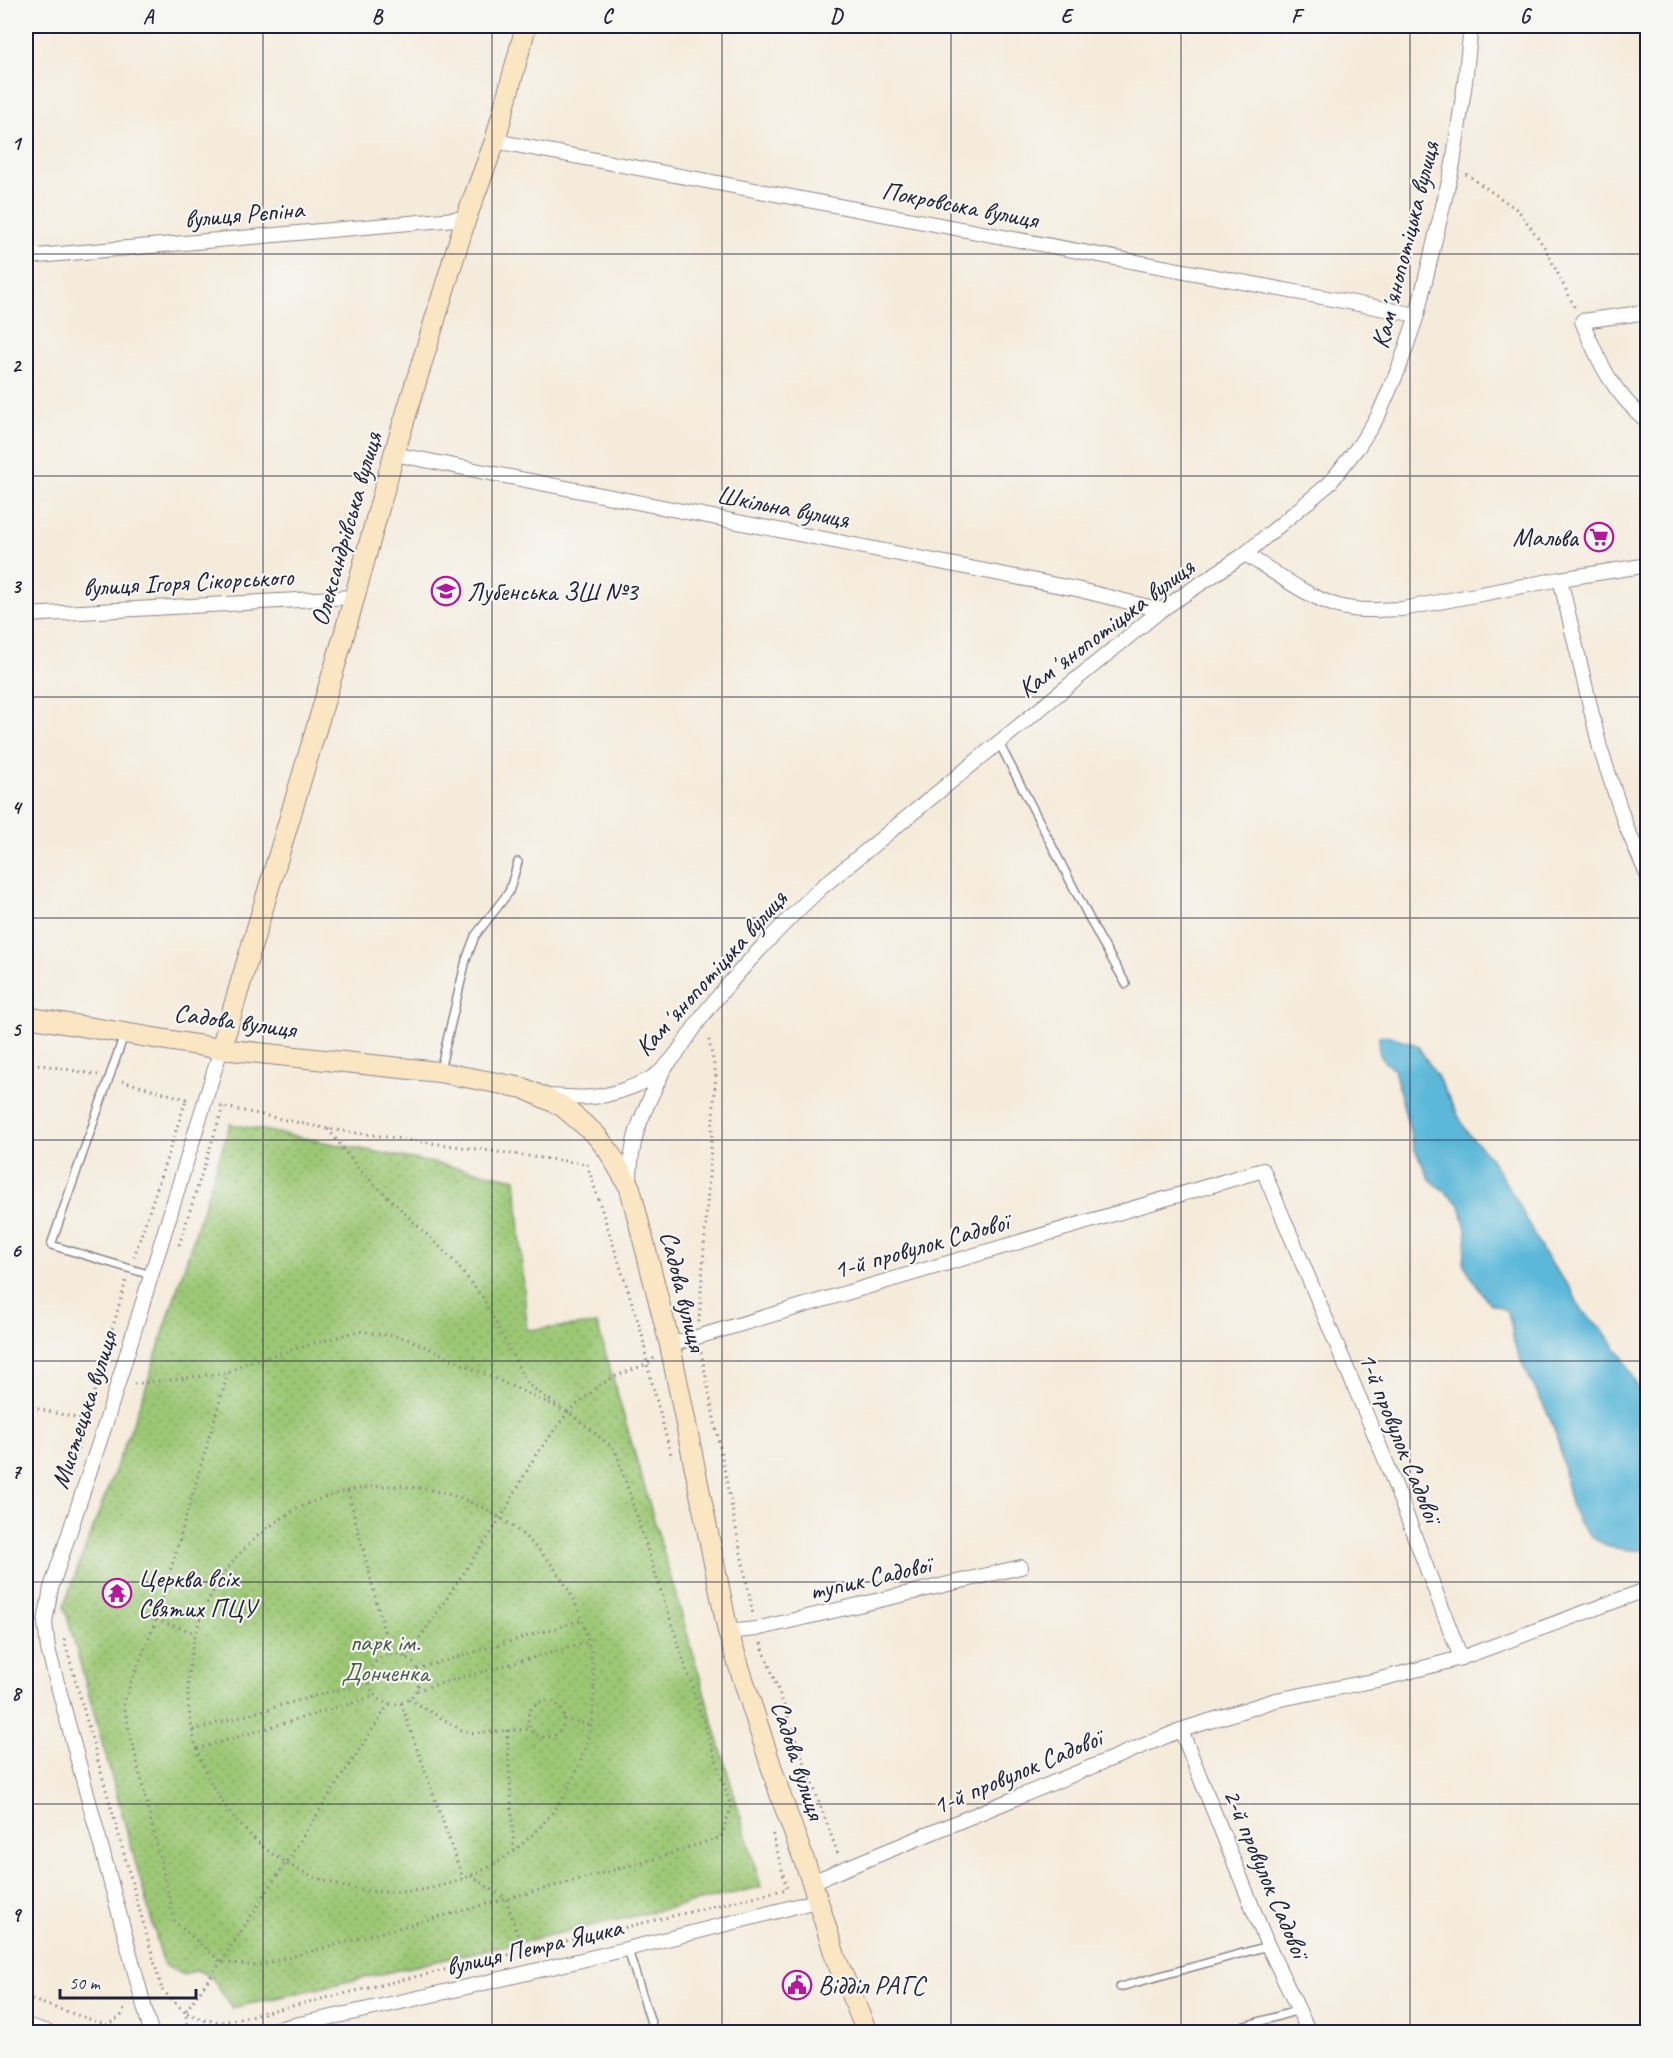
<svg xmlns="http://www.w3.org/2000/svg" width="1673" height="2058" font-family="Caveat,sans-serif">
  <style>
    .park { fill: url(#park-dots); stroke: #5f7558; stroke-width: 1.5 }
    .water { fill: #5bb8d9; stroke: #3e6d8a; stroke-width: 1.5 }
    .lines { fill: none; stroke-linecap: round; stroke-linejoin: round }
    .service-casing { stroke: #8c868b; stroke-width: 10 }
    .minor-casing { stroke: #8c868b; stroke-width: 16 }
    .secondary-casing { stroke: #8c868b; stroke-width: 22 }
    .path { stroke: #8c868b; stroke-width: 3; stroke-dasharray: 1.5 4.5; stroke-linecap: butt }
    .service { stroke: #fff; stroke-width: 7 }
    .minor { stroke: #fff; stroke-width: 14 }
    .secondary { stroke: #fbe6c4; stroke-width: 20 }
    .grid { fill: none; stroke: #22223b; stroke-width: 1.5; stroke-opacity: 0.55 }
    .labels { text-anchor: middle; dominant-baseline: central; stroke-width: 4.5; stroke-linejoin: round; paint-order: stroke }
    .street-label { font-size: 26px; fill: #22223b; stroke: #f6f6f2 }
    .poi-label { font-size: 26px; fill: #22223b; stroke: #f6f6f2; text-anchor: start }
    .park-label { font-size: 26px; fill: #4d5c4f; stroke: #f6f6f2 }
    .neatline { fill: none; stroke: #22223b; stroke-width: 2 }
    .grid-label { font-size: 20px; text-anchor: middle; font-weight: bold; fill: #22223b }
  </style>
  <defs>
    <pattern id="park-dots" width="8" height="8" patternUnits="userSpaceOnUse" patternTransform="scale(1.5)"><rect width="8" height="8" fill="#9cc875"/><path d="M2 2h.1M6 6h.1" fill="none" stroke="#7fa261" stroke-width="1.8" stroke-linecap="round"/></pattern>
  </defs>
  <rect width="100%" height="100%" fill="#f6f6f2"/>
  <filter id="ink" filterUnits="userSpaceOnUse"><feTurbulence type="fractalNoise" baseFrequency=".0167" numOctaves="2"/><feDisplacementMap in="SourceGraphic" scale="12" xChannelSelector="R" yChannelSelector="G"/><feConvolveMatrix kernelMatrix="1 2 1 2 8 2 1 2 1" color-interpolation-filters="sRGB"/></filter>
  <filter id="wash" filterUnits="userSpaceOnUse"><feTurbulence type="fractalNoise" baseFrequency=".008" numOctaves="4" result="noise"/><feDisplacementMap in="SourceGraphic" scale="24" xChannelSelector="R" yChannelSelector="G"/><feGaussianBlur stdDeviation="1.35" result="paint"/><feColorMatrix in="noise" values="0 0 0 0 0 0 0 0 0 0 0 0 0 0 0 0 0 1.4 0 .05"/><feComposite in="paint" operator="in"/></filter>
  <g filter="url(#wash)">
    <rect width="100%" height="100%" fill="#f5ebdb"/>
    <path class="park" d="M 230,1124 L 516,1179 L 527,1330 L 597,1324 L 761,1887 L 232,2008 L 210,1976 L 196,1970 L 184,1975 L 164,1965 L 64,1605 L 144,1393 Z"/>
    <path class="water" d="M 1379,1036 L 1393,1037 L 1417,1045 L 1437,1076 L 1467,1132 L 1488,1155 L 1516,1199 L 1544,1254 L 1572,1291 L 1581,1310 L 1602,1329 L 1623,1358 L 1647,1406 L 1647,1550 C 1626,1551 1604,1549 1587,1533 C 1565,1511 1566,1466 1557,1438 C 1550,1412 1535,1391 1524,1367 C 1520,1358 1514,1346 1513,1337 C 1512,1327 1511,1320 1506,1310 L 1489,1303 L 1474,1282 L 1464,1263 L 1467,1233 L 1460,1205 L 1430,1179 L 1414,1148 L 1394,1069 C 1380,1061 1377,1052 1379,1036 Z"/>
  </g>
  <g filter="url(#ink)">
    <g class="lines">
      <g class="service-casing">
        <g id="service">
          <path d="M 998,741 L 1098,935 L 1126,984"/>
          <path d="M 124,1035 L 51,1245 L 151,1275"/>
          <path d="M 440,1070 L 466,960 L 475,936 L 509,892 L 518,862"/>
          <path d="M 628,1950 L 654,2032"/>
          <path d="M 1120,1987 L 1268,1946"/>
          <path d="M 1224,2032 L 1299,2010"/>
        </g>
      </g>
      <g class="minor-casing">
        <g id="minor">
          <path d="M 495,141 L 1417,315"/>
          <path d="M 26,257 L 466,218"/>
          <path d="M 1648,312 L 1582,321 C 1599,363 1613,393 1648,422"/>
          <path d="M 394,454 L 1076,589 L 1161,610"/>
          <path d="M 1245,554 C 1275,572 1305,596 1338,606 C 1359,612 1381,610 1402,609 L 1560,579 L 1648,565"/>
          <path d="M 1560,579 L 1600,748 L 1626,826 L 1648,877"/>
          <path d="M 26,615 L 353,597"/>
          <path d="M 546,1096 C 561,1096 577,1099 592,1097 C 609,1096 642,1085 656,1075 C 678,1058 690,1031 707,1010 C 743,966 780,926 822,887 L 1161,610 L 1245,554 L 1329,484 L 1358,447 L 1378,416 L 1399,368 L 1417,315 L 1453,164 L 1465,82 L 1471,26"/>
          <path d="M 630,1186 C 629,1137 643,1113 663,1071"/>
          <path d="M 670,1345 L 1263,1170 L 1385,1459 L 1461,1658"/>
          <path d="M 728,1632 L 756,1629 L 1021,1567"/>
          <path d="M 1181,1730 L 1268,1946 L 1309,2032"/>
          <path d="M 812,1882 L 1181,1730 L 1276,1700 L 1377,1680 L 1461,1658 L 1648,1589"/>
          <path d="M 26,2025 L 48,2032"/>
          <path d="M 151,2032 L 48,1649 L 45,1622 L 51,1588 L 105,1425 L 221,1049"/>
          <path d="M 262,2032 C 448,1993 632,1949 816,1901"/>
        </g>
      </g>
      <g class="secondary-casing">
        <g id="secondary">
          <path d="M 26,1017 L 221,1049 L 439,1072 L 523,1088 L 562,1106 L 595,1134 L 608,1150 L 630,1188 L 670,1345 L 728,1632 L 781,1797 L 812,1882 L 836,1959 L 867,2032"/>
          <path d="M 221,1049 L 342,642 L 394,454 L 466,218 L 495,141 L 526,26"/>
        </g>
      </g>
      <g class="path">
        <path d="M 1466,174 L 1519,211 L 1545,248 L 1575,308"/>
        <path d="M 26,1062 L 98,1075"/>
        <path d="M 122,1081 L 190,1100"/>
        <path d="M 220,1106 L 328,1129 L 587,1164 L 636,1315 L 643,1338 L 647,1364 L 672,1458"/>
        <path d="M 328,1129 L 358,1168 L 451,1258 L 482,1296 L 527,1384 L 560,1407"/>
        <path d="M 179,1245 L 223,1107"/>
        <path d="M 134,1257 L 186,1100"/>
        <path d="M 699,1322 L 716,1074 L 708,1036"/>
        <path d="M 701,1352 L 753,1614"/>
        <path d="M 134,1384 L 228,1373 L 242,1364 L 358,1331 L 406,1338 L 568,1412 L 615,1449 L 731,1807 L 721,1837 L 651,1860 L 256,1966 L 221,1962 L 175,1922 L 123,1703 L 156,1620 L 228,1373"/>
        <path d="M 26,1406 L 85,1420"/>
        <path d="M 71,1473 L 126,1281"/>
        <circle cx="391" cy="1689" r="203"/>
        <path d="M 348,1491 L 390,1654"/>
        <path d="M 156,1620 L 196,1633"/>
        <path d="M 64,1639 L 162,1990"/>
        <path d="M 761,1643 L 838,1854"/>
        <circle cx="394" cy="1679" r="25"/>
        <path d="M 406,1658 L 501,1518 L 535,1456 L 568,1412 L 599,1386 L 616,1376 L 647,1364 L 655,1357"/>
        <path d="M 417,1669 L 582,1620"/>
        <path d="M 417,1690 L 589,1642"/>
        <path d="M 409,1699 L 463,1731 L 472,1733 L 531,1729"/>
        <circle cx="546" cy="1719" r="18"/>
        <path d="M 401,1703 L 463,1879"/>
        <path d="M 389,1704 L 221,1962 L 185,2012 L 204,2020 L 224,2022 L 787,1889 L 772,1832"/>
        <path d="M 564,1719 L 591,1725"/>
        <path d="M 193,1730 L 368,1681"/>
        <path d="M 507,1730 L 514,1851"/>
        <path d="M 197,1749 L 375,1696"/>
        <path d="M 471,1876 L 506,1899 L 523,1952"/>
        <path d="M 162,1990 L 185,2012 L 189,2032"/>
        <path d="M 26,1998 L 107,2025 L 121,2016 L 126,2005"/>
      </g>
      <use href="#service" class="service"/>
      <use href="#minor" class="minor"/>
      <use href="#secondary" class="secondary"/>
    </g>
  </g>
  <path class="grid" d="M 263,26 L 263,2032M 492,26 L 492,2032M 722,26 L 722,2032M 951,26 L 951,2032M 1181,26 L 1181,2032M 1410,26 L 1410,2032M 26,254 L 1648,254M 26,476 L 1648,476M 26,697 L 1648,697M 26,918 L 1648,918M 26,1140 L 1648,1140M 26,1361 L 1648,1361M 26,1582 L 1648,1582M 26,1804 L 1648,1804"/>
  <defs>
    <g id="supermarket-ring" transform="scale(1.5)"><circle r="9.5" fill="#f6f6f2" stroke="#b5179e" stroke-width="1.5"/><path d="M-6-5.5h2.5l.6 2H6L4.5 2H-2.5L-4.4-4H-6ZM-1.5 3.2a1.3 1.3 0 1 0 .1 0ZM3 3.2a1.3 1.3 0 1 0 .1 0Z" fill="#b5179e"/></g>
    <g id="school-ring" transform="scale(1.5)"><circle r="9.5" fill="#f6f6f2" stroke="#b5179e" stroke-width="1.5"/><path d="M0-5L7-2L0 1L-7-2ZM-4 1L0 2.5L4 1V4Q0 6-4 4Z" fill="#b5179e"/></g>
    <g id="temple-ring" transform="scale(1.5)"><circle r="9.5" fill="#f6f6f2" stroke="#b5179e" stroke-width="1.5"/><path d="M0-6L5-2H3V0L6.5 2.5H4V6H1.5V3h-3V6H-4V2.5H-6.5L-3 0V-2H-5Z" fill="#b5179e"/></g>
    <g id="civic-ring" transform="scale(1.5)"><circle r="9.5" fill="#f6f6f2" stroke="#b5179e" stroke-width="1.5"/><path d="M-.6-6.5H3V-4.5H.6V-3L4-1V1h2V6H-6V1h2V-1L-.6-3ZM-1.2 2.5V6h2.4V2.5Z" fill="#b5179e"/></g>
  </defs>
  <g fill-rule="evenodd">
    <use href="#supermarket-ring" x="1599" y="537"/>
    <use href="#school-ring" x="446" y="591"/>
    <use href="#temple-ring" x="117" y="1593"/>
    <use href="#civic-ring" x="797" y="1985"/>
  </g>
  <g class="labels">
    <g class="street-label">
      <text transform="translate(960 205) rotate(11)">Покровська вулиця</text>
      <text transform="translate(244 214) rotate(-5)">вулиця Рєпіна</text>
      <text transform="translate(1405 245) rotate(-76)">Камʼянопотіцька вулиця</text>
      <text transform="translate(783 507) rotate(11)">Шкільна вулиця</text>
      <text transform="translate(346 529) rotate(-74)">Олександрівська вулиця</text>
      <text transform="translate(188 582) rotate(-3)">вулиця Ігоря Сікорського</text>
      <text transform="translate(1106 628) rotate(-37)">Камʼянопотіцька вулиця</text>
      <text transform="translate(711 973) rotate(-48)">Камʼянопотіцька вулиця</text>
      <text transform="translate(235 1021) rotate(8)">Садова вулиця</text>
      <text transform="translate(921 1246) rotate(-16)">1-й провулок Садової</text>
      <text transform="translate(683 1291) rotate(76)">Садова вулиця</text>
      <text transform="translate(84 1410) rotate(-72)">Мистецька вулиця</text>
      <text transform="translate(1400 1437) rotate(68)">1-й провулок Садової</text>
      <text transform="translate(870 1578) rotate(-13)">тупик Садової</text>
      <text transform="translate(798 1760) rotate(72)">Садова вулиця</text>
      <text transform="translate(1017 1772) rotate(-23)">1-й провулок Садової</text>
      <text transform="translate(1266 1873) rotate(67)">2-й провулок Садової</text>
      <text transform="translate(534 1947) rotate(-13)">вулиця Петра Яцика</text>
    </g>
    <g class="poi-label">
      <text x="1578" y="537" text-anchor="end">Мальва</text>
      <text x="467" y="591">Лубенська ЗШ №3</text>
      <text x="138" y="1578">Церква всіх<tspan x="138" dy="30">Святих ПЦУ</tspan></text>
      <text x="818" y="1985">Відділ РАГС</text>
    </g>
    <g class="park-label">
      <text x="385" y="1642">парк ім.<tspan x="385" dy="30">Донченка</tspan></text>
    </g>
  </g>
  <rect width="1673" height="2058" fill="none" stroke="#f6f6f2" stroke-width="66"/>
  <path d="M60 1989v9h136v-9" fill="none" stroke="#22223b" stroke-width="3"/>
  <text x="69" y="1989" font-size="18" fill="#22223b" stroke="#f6f6f2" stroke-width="4.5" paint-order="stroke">50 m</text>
  <rect x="33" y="33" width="1607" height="1992" class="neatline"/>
  <g class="grid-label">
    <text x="148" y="23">A</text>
    <text x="377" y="23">B</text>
    <text x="607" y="23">C</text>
    <text x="836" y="23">D</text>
    <text x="1066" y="23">E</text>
    <text x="1296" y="23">F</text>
    <text x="1525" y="23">G</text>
    <text x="16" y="150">1</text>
    <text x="16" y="372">2</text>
    <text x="16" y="593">3</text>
    <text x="16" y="814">4</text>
    <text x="16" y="1036">5</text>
    <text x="16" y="1257">6</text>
    <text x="16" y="1478">7</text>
    <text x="16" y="1700">8</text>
    <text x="16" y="1921">9</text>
  </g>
</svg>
